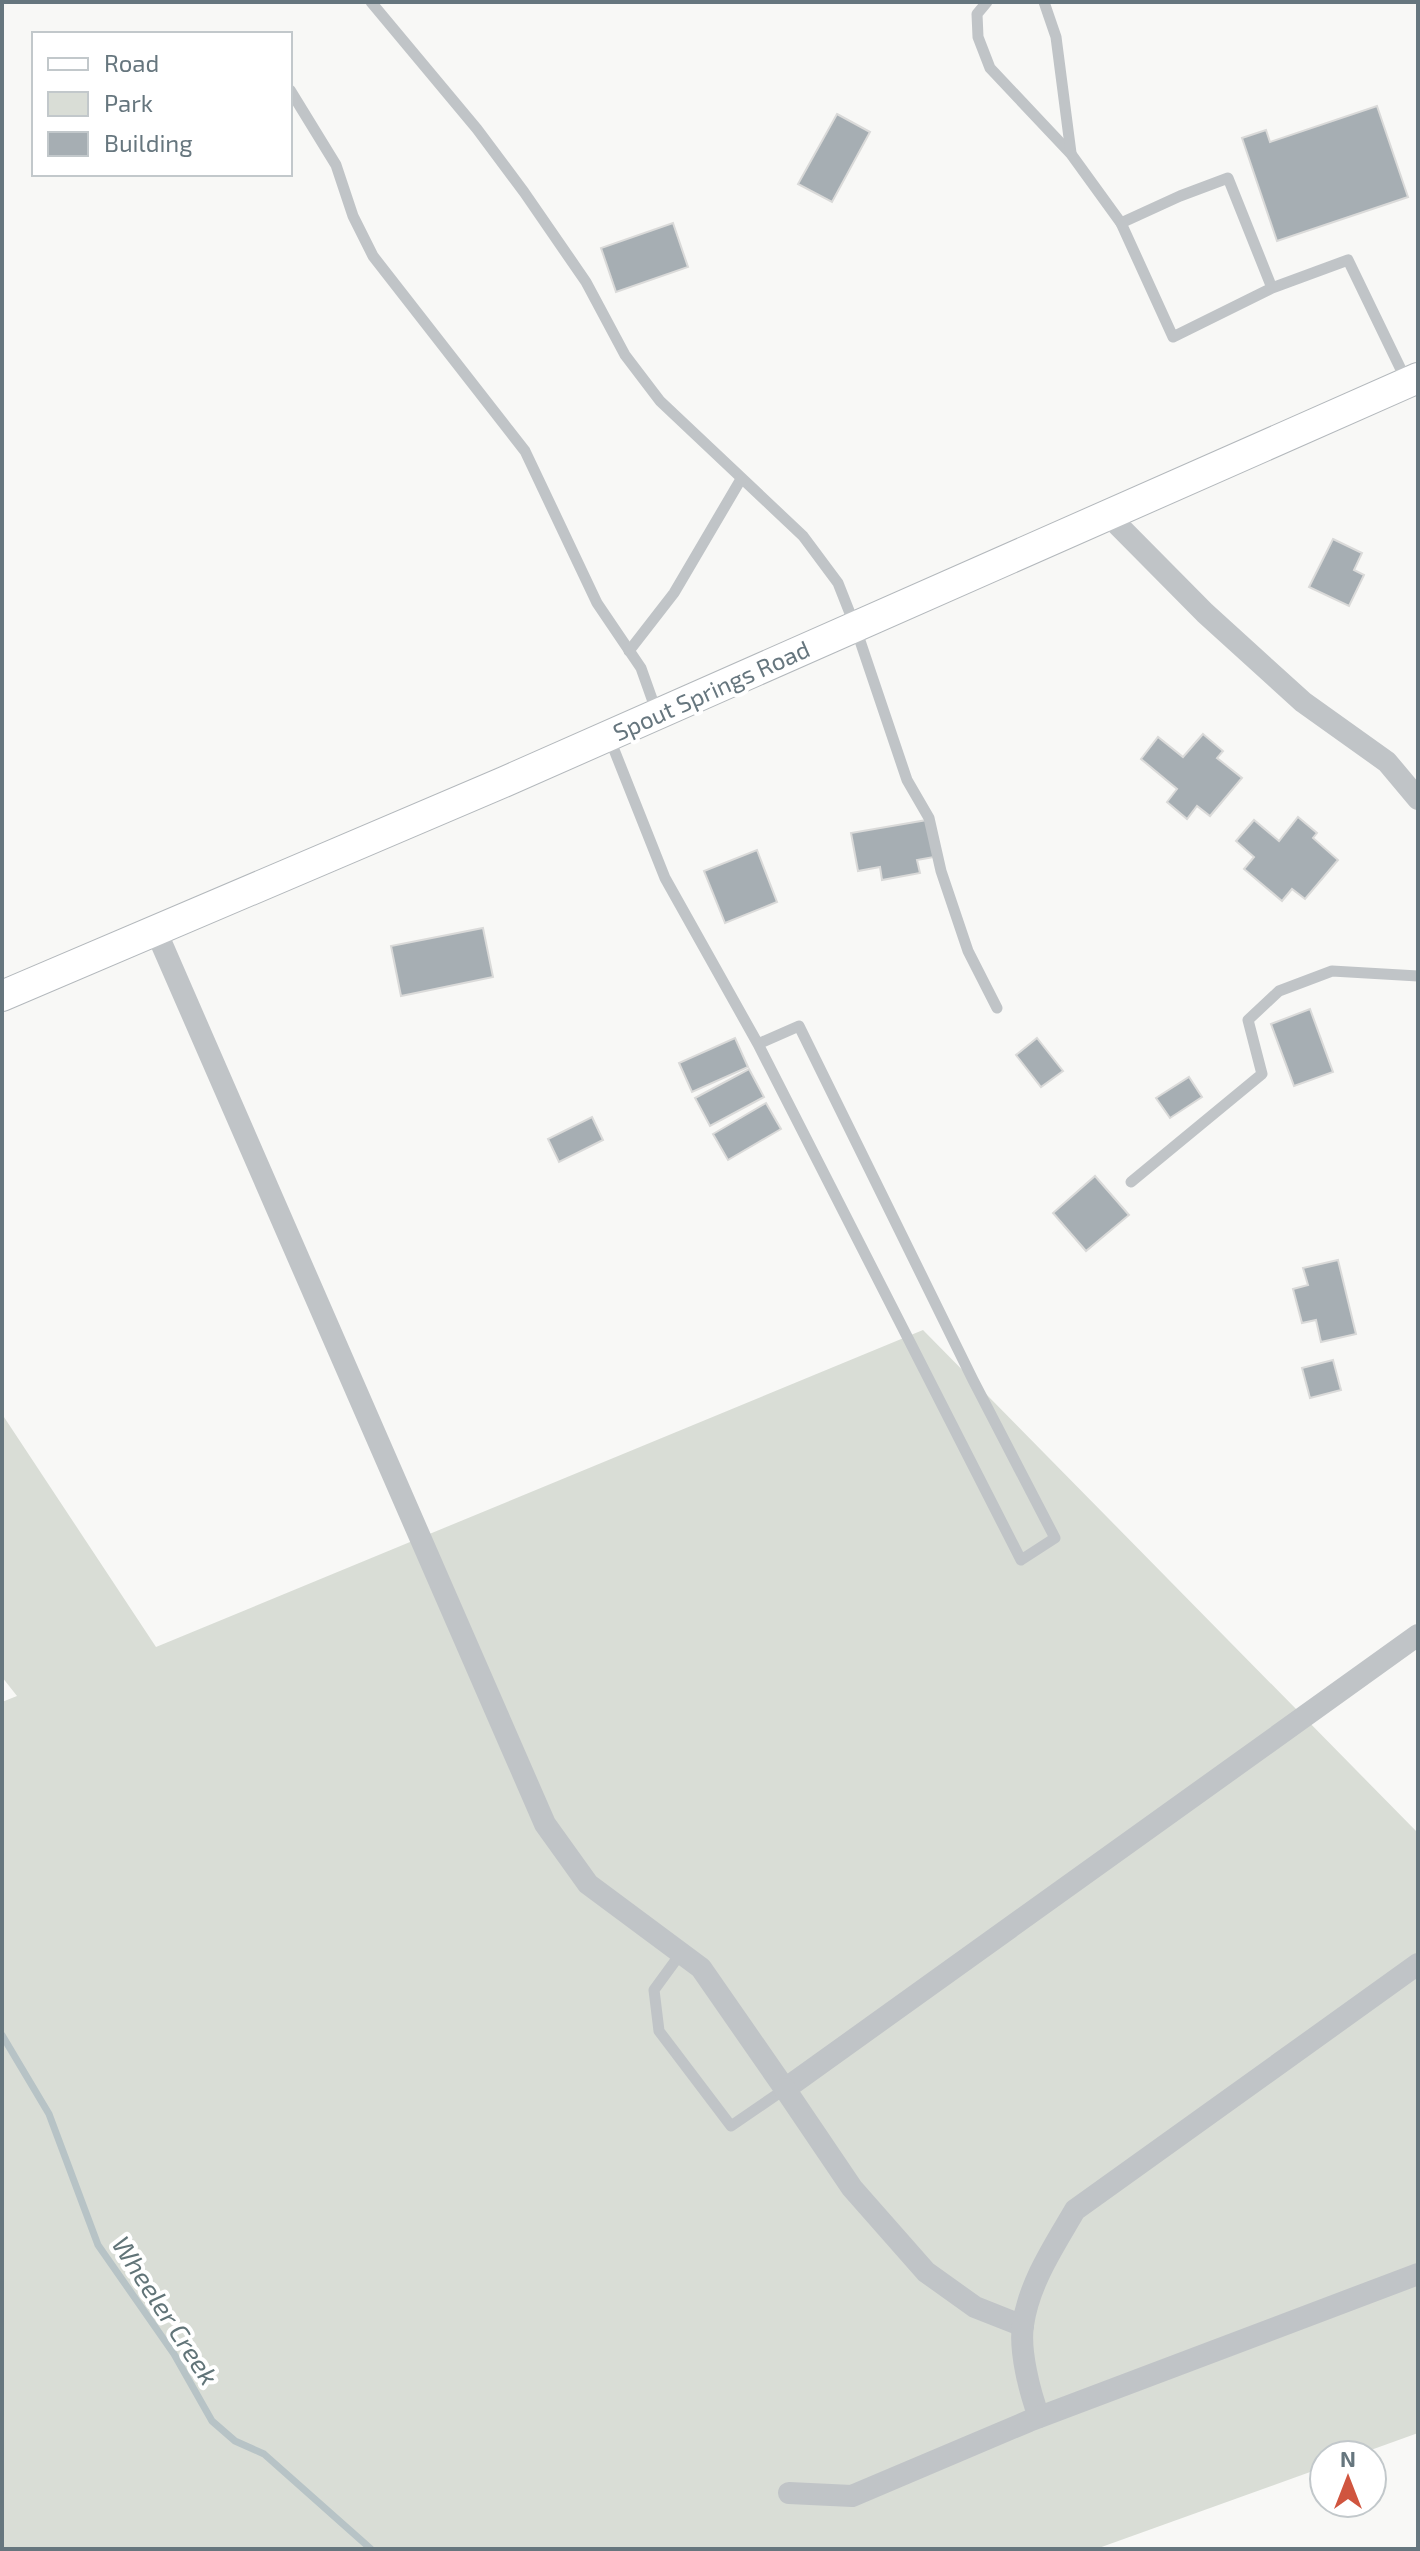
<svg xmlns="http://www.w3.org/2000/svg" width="1420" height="2551" font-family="'Exo 2',sans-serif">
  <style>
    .green { fill: #d9ddd6 }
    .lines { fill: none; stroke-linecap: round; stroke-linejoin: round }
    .stream { stroke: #b7c3c6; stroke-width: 7 }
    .building { fill: #a6aeb3; stroke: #dadad9; stroke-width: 2 }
    .secondary-casing { stroke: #b3b8bc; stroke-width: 32 }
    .lane { stroke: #c0c4c7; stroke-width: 11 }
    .street { stroke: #c0c4c7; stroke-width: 22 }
    .secondary { stroke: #fff; stroke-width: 30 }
    .labels { text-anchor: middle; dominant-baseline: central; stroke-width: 8; stroke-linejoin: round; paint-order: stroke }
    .street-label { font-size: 24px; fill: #66767e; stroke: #fff }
    .water-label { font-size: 26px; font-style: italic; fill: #617478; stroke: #fff }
  </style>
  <rect width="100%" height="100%" fill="#f8f8f6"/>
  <path class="green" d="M 923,1330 L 1418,1833 L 1418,2433 L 1357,2455 L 1324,2455 L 1324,2467 L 1096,2549 L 2,2549 L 2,1702 L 17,1696 L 2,1677 L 2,1414 L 156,1647 Z"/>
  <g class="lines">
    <path class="stream" d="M 2,2035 L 49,2114 L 98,2245 L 174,2354 L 212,2421 L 235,2441 L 264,2454 L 371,2549"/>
  </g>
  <g class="building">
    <path d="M 1377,106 L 1408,197 L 1277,241 L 1242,138 L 1266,130 L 1270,142 Z"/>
    <path d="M 837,114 L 870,132 L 832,202 L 798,184 Z"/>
    <path d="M 673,223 L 688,267 L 616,292 L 601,248 Z"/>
    <path d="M 1333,539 L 1362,553 L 1354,570 L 1364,575 L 1349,606 L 1309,587 Z"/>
    <path d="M 1203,734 L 1223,751 L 1217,758 L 1242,778 L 1210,816 L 1197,806 L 1187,819 L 1167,802 L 1177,789 L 1141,759 L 1158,737 L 1183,757 Z"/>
    <path d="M 1298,817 L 1317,833 L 1313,838 L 1338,860 L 1305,899 L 1292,889 L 1282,901 L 1244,869 L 1254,857 L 1236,841 L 1254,820 L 1279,841 Z"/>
    <path d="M 927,820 L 934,857 L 917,860 L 920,873 L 882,880 L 880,867 L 858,871 L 851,833 Z"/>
    <path d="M 757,850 L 777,902 L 725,923 L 704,871 Z"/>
    <path d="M 483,928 L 493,977 L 401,996 L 391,946 Z"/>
    <path d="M 1310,1009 L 1333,1072 L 1294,1086 L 1271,1024 Z"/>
    <path d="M 735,1038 L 748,1067 L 692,1092 L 679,1063 Z"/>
    <path d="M 1037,1038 L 1063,1071 L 1041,1087 L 1016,1055 Z"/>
    <path d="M 749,1069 L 764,1097 L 710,1126 L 695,1098 Z"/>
    <path d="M 1189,1077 L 1202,1097 L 1170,1118 L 1156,1098 Z"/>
    <path d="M 766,1103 L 781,1129 L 728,1160 L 713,1134 Z"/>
    <path d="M 592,1117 L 603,1140 L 559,1162 L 548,1139 Z"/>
    <path d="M 1095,1176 L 1129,1215 L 1086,1251 L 1053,1213 Z"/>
    <path d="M 1338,1260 L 1356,1334 L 1321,1342 L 1316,1320 L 1302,1323 L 1293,1289 L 1308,1285 L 1303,1268 Z"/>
    <path d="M 1333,1360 L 1341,1390 L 1310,1398 L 1302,1368 Z"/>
  </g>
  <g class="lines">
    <g class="secondary-casing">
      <path id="secondary" d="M 2,996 L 504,782 L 1418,378"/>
    </g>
    <g class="lane">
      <path d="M 371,2 L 477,129 L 524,192 L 586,282 L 625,355 L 660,401 L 803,536 L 838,583 L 855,626 L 907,780 L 929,818 L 941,871 L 968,951 L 997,1008"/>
      <path d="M 987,2 L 977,14 L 978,37 L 990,68 L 1071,154 L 1121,223"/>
      <path d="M 1044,2 L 1056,37 L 1071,153"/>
      <path d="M 290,90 L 336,165 L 353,216 L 373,256 L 525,451 L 597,603 L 641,668 L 657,713"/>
      <path d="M 1272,288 L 1173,337 L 1121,223 L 1180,196 L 1228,178 L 1272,288 L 1348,260 L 1407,382"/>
      <path d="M 629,651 L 674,593 L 741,479"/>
      <path d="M 609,737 L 665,878 L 758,1044 L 1021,1560 L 1055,1538 L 973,1380 L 799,1026 L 758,1044"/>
      <path d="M 1131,1182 L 1262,1074 L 1248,1020 L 1279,991 L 1332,971 L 1418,976"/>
      <path d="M 681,1953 L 654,1990 L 659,2031 L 731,2126 L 785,2089"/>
    </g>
    <g class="street">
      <path d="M 1107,514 L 1205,613 L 1303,702 L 1387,762 L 1418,799"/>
      <path d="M 156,931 L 545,1824 L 588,1884 L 701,1968 L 785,2089 L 1418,1635"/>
      <path d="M 785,2089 L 852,2188 L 926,2272 L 975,2307 L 1023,2326"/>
      <path d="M 1039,2417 C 1030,2393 1019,2351 1023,2325 C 1029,2283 1054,2246 1075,2210 L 1418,1964"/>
      <path d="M 789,2493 L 852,2496 L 1029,2421 L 1418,2274"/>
    </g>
    <use href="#secondary" class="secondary"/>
  </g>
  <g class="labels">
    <g class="street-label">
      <text transform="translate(711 690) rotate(-24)">Spout Springs Road</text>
    </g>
    <g class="water-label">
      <text transform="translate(166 2310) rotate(57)">Wheeler Creek</text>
    </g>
  </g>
  <rect width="1420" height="2551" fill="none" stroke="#66767e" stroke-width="8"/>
  <rect x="32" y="32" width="260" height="144" fill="#ffffff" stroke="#c2c8cb" stroke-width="2"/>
  <rect x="48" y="58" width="40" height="12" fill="#ffffff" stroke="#c2c8cb" stroke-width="2"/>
  <text x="104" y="72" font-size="24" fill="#66767e">Road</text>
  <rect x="48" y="92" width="40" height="24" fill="#d9ddd6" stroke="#c2c8cb" stroke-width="2"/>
  <text x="104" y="112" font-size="24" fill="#66767e">Park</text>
  <rect x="48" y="132" width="40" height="24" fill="#a6aeb3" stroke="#c2c8cb" stroke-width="2"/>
  <text x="104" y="152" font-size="24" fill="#66767e">Building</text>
  <g transform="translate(1348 2479)"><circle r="38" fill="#ffffff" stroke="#c2c8cb" stroke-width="2"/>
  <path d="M0-6L14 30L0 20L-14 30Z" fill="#d0553f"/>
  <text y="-12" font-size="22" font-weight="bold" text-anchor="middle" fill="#66767e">N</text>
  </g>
</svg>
